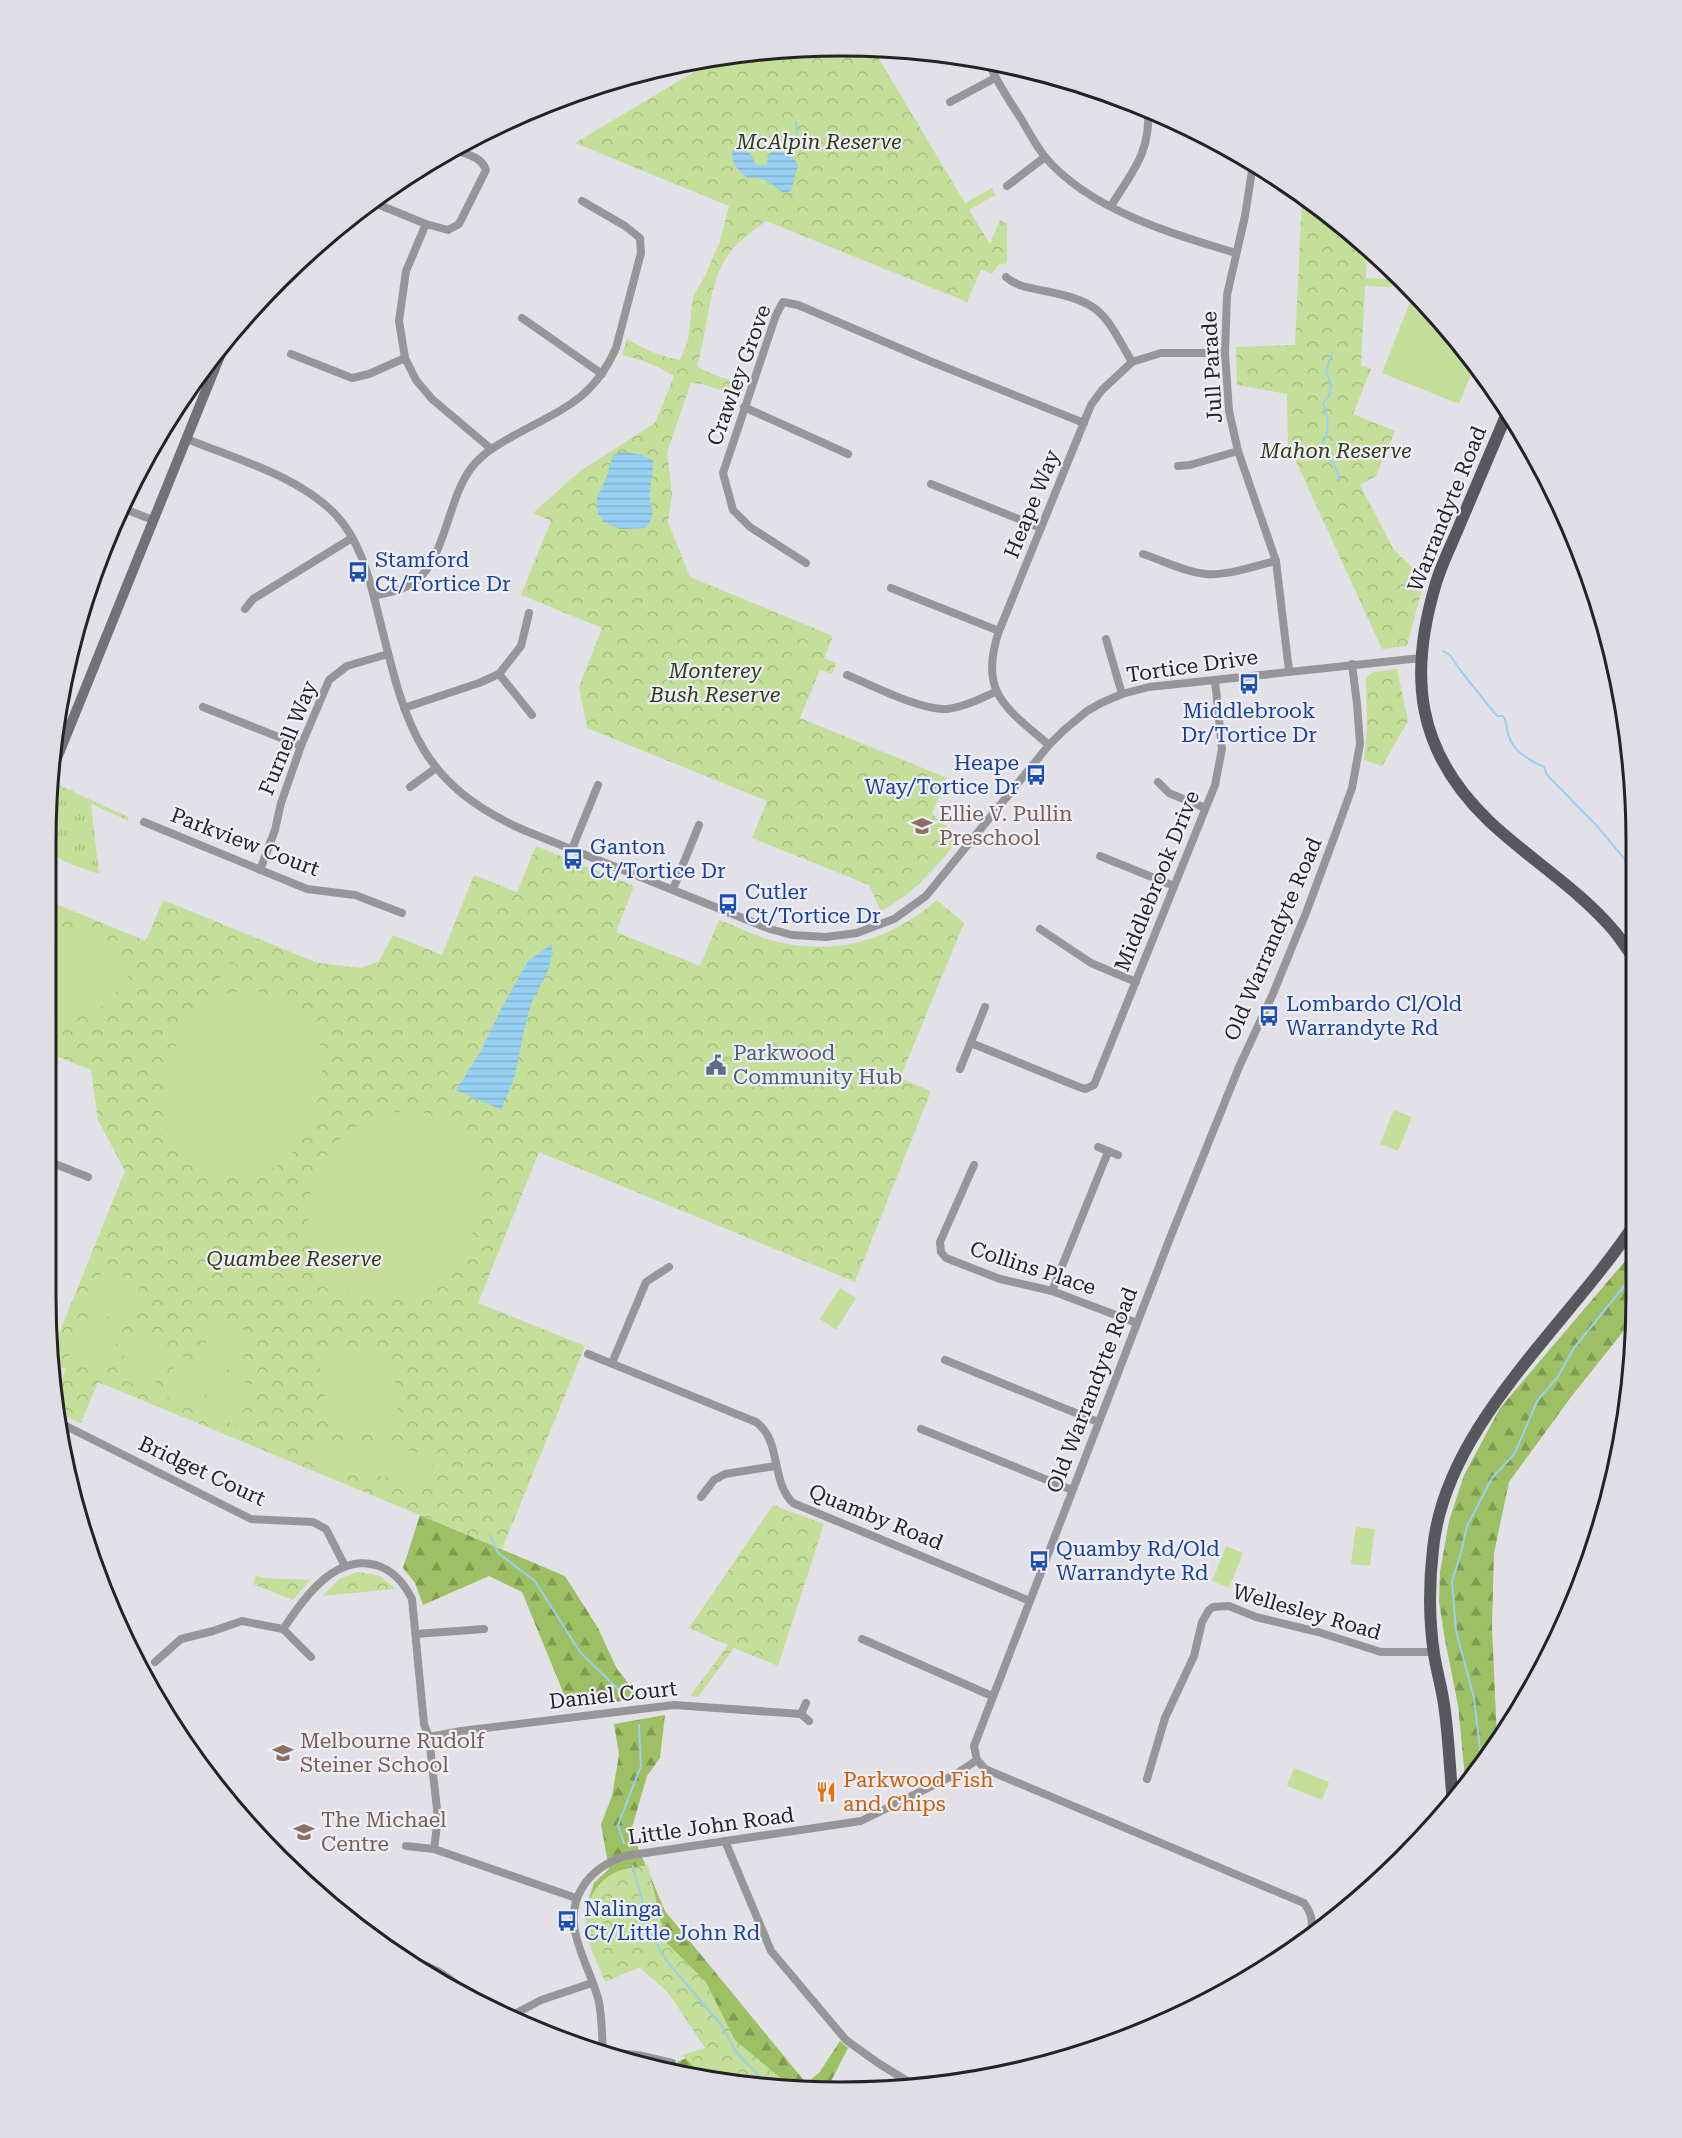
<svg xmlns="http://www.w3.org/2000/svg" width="1682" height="2138" font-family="'Roboto Serif',serif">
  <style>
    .grass { fill: url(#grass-tufts) }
    .forest { fill: url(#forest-firs) }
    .park { fill: url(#park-crowns) }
    .pitch { fill: #c3df99 }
    .water { fill: url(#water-rules) }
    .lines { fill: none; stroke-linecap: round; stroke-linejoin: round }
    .stream { stroke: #97d0f2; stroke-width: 2 }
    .street { stroke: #969699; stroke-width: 8 }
    .secondary { stroke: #717176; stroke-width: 10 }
    .primary { stroke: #57585d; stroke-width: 12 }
    .labels { text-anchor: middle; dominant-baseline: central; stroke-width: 4.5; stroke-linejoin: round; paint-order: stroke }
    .park-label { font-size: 21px; font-style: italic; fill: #2f3d16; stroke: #f0eef6 }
    .street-label { font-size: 21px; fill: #232225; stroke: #f0eef6 }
    .transit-label { font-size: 21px; fill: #164399; stroke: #f0eef6; text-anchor: start }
    .education-label { font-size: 21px; fill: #785e54; stroke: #f0eef6; text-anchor: start }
    .service-label { font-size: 21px; fill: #4e5e75; stroke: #f0eef6; text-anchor: start }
    .food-label { font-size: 21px; fill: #c56008; stroke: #f0eef6; text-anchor: start }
    .rim { fill: none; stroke: #232225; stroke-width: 3 }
  </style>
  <defs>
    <pattern id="grass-tufts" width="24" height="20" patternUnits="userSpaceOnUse" patternTransform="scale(1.5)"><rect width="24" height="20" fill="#c3df99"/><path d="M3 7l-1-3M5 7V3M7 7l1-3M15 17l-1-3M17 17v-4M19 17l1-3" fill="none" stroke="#a7bf84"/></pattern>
    <pattern id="forest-firs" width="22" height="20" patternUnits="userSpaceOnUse" patternTransform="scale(1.5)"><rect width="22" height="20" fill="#9dc064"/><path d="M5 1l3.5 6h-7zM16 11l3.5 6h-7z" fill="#809c52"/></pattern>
    <pattern id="park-crowns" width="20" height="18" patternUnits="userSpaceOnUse" patternTransform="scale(1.5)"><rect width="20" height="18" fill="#c3df99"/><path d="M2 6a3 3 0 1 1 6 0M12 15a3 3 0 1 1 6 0" fill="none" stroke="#a7bf84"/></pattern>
    <pattern id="water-rules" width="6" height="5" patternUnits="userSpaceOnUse" patternTransform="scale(1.5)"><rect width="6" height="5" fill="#97d0f2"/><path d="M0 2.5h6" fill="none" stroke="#82b2cf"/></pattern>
  </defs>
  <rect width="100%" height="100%" fill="#e3e1e8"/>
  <path class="grass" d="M 58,788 L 91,803 L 99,874 C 88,870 68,864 59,858 C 36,840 49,810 58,788 Z"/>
  <g class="forest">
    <path d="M 1637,1247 L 1635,1313 L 1626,1328 L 1571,1397 L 1509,1482 L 1494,1553 L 1492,1626 L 1497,1739 L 1473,1781 L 1466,1788 L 1458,1705 L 1445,1640 L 1439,1602 L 1440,1572 L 1449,1521 L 1464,1475 L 1500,1408 Z"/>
    <path d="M 420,1515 L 565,1576 L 598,1628 L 617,1669 L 640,1698 L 570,1709 L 522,1592 L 489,1576 L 423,1605 L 415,1583 L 403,1568 Z"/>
    <path d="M 665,1715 L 660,1758 L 647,1776 L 631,1831 L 665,1911 L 806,2083 L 819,2073 L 840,2041 L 848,2048 L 830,2083 L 828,2091 L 701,2074 L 677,2065 L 677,2062 L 713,2047 L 636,1954 L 600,1968 L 585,1910 L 594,1883 L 609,1869 L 601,1824 L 612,1796 L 619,1755 L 614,1724 Z"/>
  </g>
  <g class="park">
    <path d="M 872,47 L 965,203 L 992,188 L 995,195 L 969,210 L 990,244 L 1000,220 L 1007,223 L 1007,263 L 998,265 L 992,274 L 981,269 L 967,302 L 766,221 C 754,230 740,240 731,251 C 708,278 708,332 697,366 C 711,375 727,380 743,382 L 739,394 L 729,388 L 727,392 L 702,384 L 691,383 L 667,452 L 672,495 L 668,522 L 690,577 L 833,636 L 824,658 L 836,663 L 832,674 L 820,670 L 800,718 L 947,778 L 932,814 L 960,838 C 936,867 915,893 881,911 L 869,885 L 752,838 L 767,801 L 587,728 L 579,687 L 602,628 L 521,595 L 551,521 L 533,513 L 580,471 L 655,423 L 674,376 C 658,366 640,359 622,355 L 627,339 C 644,349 662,357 680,360 L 688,341 L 693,297 L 706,274 L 720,241 L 729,206 L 575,143 L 694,72 L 689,63 L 737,52 Z"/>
    <path d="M 1302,195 L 1326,210 L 1367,248 L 1366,278 L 1389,279 L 1392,287 L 1365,286 L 1361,365 L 1371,369 L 1353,414 L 1395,431 L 1376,476 L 1360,485 L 1394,550 L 1420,575 L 1423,586 L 1407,646 L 1382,649 L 1288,444 L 1287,394 L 1237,385 L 1236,347 L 1295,345 Z"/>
    <path d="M 1397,669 L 1408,721 L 1382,766 L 1364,760 L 1367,729 L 1366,678 L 1373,672 Z"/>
    <path d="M 59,785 L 128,817 L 128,821 L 58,788 Z"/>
    <path d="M 536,846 L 634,886 L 616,932 L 700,966 L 719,920 C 736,926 753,935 770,940 C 833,957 888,942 937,900 L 964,923 L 900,1078 L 931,1091 L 855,1282 L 539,1152 L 478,1303 L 585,1346 L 502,1549 L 98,1382 L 81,1423 L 60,1414 L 57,1392 L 66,1369 L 54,1364 L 52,1351 L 125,1171 L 98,1120 L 91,1070 L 46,1052 L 46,900 L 146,941 L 163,900 L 318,963 L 361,968 L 379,961 L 393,935 L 442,955 L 474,875 L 517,892 Z"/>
    <path d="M 773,1505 L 824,1524 L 778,1666 L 734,1648 L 698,1697 L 690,1696 L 728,1645 L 689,1628 Z"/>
    <path d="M 358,1572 L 380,1576 L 396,1589 L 322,1596 L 341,1578 Z"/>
    <path d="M 256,1575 L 262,1578 L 310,1580 L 293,1600 L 253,1584 Z"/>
    <path d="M 648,1865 L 666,1942 L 706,1982 L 735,2040 L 790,2086 L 701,2074 L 682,2055 L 705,2048 L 668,1992 L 642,1970 L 640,1967 L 605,1982 C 600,1968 592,1953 588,1939 C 580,1914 590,1887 612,1874 C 623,1868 636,1867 648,1865 Z"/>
  </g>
  <g class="pitch">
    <path d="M 1412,297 C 1441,309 1457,341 1475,365 L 1459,404 L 1382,373 Z"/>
    <path d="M 46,926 L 72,930 L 121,952 L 128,977 L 105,1006 L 64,1014 L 46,1008 Z"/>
    <path d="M 236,963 L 240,987 L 222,990 L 218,966 Z"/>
    <path d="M 241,991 C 271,991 308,1005 318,1036 C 331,1074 312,1141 279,1165 C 268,1173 254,1176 240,1176 C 227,1176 213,1172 201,1166 C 154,1140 158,1090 176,1046 C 183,1029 194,1008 210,999 C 220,994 230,993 241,991 Z"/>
    <path d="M 408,1110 C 425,1112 440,1118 454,1128 C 462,1134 472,1141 476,1151 C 502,1212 450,1303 380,1299 C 296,1294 292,1191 338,1141 C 355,1122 383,1114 408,1110 Z"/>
    <path d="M 1394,1110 L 1412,1117 L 1398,1151 L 1380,1144 Z"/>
    <path d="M 103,1269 L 141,1284 L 125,1324 L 87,1308 Z"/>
    <path d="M 840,1288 L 856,1298 L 836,1330 L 820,1319 Z"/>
    <path d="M 85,1318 L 121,1333 L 105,1372 L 69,1357 Z"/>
    <path d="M 217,1318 L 253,1334 L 237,1373 L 200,1358 Z"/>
    <path d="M 132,1336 L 168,1351 L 152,1391 L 116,1377 Z"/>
    <path d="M 391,1347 L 400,1425 L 329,1429 L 318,1354 Z"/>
    <path d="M 179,1355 L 215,1369 L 199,1410 L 163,1396 Z"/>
    <path d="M 218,1370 L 253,1385 L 237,1426 L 201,1411 Z"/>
    <path d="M 320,1438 L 424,1453 L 433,1460 L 429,1484 L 316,1466 Z"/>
    <path d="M 1356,1527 L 1375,1529 L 1370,1566 L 1351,1564 Z"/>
    <path d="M 1226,1546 L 1243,1553 L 1229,1588 L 1212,1581 Z"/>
    <path d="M 1294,1768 L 1329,1782 L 1322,1800 L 1287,1786 Z"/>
  </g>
  <g class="water">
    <path d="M 742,148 L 752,156 L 756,165 L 766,165 L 770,154 L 774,151 C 785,152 793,155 798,165 L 791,191 L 783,193 C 772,185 763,175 748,178 C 737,170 730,163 733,149 Z"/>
    <path d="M 622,452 L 643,455 L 653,461 C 653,471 651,480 650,491 C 648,509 659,509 646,528 L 620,529 L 604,522 L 598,514 L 597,498 L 607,476 L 613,455 Z"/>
    <path d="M 552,944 C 553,972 540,982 531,1005 C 523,1028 521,1051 515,1074 C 512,1087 505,1098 502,1110 L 456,1090 L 481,1051 L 501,1009 L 528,961 Z"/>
  </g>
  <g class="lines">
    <g class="stream">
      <path d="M 787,154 L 797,139 L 796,122"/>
      <path d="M 1332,353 L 1326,371 L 1331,384 L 1330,394 L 1323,403 C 1330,421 1329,433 1320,449 L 1334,464 L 1340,480"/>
      <path d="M 1443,651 L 1450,655 L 1460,670 L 1497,716 L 1503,716 C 1508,723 1506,727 1508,734 C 1512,750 1530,761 1544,767 L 1547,775 L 1598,827 L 1636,873"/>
      <path d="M 490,1535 L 498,1553 L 535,1581 L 580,1652 L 630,1701"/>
      <path d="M 1482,1765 L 1474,1698 L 1456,1631 L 1452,1581 L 1461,1553 L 1467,1526 L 1492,1478 L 1515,1453 L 1537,1401 L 1557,1378 L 1574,1348 L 1637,1270"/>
      <path d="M 624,1844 L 618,1825 L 641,1766 L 639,1725"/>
      <path d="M 633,1866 L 651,1935 L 666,1960 L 722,2026 L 736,2052 L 766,2083"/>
    </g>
    <g class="street">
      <path d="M 989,63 C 996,81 1007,97 1018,114 C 1027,128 1035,145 1045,157 C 1090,210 1172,234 1236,253"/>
      <path d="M 950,102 L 995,78"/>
      <path d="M 1253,164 L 1245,216 L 1227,295 L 1225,353 L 1229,411 L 1238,451 L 1276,561 L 1289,671"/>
      <path d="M 1007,186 L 1045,157"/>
      <path d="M 372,202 L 426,224 L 448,230 L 459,224 L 486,170 C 481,155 463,154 450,148"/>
      <path d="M 1111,206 C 1132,172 1151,152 1148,110"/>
      <path d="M 426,224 L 406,271 L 399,321 L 405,358 L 416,380 L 432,399 L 490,448"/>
      <path d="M 1006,277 C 1017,287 1031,288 1045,291 C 1103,302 1104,314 1132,362"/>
      <path d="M 522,318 L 602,374"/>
      <path d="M 291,354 L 352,378 L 369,374 L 405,358"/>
      <path d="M 744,407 L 848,454"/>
      <path d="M 187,439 C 236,459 299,476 336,515 C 359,540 368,573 376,605 C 404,715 412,782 526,831 L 770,929 L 792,935 L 826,937 L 857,933 L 894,919 L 926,896 L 1049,745 L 1063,731 L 1087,711 L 1101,703 L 1122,694 L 1149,687 L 1421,658"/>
      <path d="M 1178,466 L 1190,465 L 1238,451"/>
      <path d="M 931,484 L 1041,528"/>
      <path d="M 122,508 L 153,520"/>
      <path d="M 1143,554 C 1164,561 1185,572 1206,574 C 1228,576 1254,566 1276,561"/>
      <path d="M 806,563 L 750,527 L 733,510 L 723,473 L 776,315 L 783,302 L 798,305 L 932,362 L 1084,423"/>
      <path d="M 891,588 L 999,631"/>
      <path d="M 374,596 C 388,592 405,590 416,581 C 446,557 448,497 472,467 C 484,452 499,444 515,435 C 562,409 593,400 616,348 L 641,253 L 640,238 L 625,226 L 582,201"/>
      <path d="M 245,609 L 253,599 L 352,538"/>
      <path d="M 1106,639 L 1122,694"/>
      <path d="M 499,674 L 532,715"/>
      <path d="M 847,675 C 872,685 921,711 947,709 C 964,707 980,699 995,692"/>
      <path d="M 203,707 L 301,746"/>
      <path d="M 404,708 L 479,683 L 499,674 L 521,646 L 529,613"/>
      <path d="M 1049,745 C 1006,708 978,693 999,631 L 1091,405 L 1102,390 L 1132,362 L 1161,353 L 1225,353"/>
      <path d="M 1158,782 L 1169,793 L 1205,808"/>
      <path d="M 410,787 L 436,768"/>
      <path d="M 144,822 L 307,889 L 355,895 L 402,913"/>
      <path d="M 572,849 L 598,785"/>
      <path d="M 1100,856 L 1174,886"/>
      <path d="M 260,870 L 275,830 L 281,803 L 301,746 L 329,680 L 347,666 L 388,654"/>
      <path d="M 673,889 L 699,825"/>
      <path d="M 1040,929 L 1091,963 L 1136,982"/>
      <path d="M 971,1043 L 1079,1087 L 1085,1089 L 1094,1085 L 1215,785 L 1222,749 L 1215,680"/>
      <path d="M 960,1069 L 985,1007"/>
      <path d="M 1098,1147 L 1118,1155"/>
      <path d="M 45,1160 L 88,1177"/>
      <path d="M 974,1165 L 940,1242 L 941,1252 L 946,1258 L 1000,1279 L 1052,1291 L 1137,1323"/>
      <path d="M 1052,1291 L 1108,1152"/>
      <path d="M 588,1354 L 756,1422 C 782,1441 770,1480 793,1503 L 1030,1601"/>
      <path d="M 945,1360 L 1098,1422"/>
      <path d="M 612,1363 L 646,1282 L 669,1267"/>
      <path d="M 62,1424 L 251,1519 L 313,1522 L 326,1529 L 345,1566"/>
      <path d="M 921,1429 L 1072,1490"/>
      <path d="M 701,1497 L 714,1480 L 725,1474 L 775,1466"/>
      <path d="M 283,1629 C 304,1599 333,1554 376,1565 C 393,1570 404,1583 412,1599 L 424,1724 L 429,1737 L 438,1818 L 434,1849"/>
      <path d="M 416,1634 L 484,1629"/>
      <path d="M 862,1639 L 992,1696"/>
      <path d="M 155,1662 L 181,1639 L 213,1631 L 242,1621 L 283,1629 L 311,1657"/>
      <path d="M 801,1714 L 806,1703"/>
      <path d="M 429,1737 L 461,1731 L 674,1705 L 801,1714 L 809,1721"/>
      <path d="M 1147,1779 L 1165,1718 L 1194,1656 L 1202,1622 L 1209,1610 L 1213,1607 L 1229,1606 L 1256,1617 L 1318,1632 L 1381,1652 L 1434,1652"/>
      <path d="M 725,1841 L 771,1951 L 846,2040 L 878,2063 L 912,2084"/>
      <path d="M 406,1846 L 434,1849 L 576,1898"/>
      <path d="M 1311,1934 C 1313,1921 1312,1914 1304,1903 L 985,1769 L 977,1760 L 974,1746 L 1170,1238 L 1239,1067 L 1272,996 L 1306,913 L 1335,835 L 1352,788 L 1360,744 L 1357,704 L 1352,664"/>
      <path d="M 410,1961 C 433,1966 452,1978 468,1996"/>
      <path d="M 513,2015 L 541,2000 L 592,1983"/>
      <path d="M 603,2052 L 638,2055 L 672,2063"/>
      <path d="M 603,2053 C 602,2036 602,2018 599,2002 C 590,1964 559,1926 582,1888 C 592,1871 607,1862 625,1856 L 861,1821 L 956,1774 L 977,1760"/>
    </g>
    <path class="secondary" d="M 49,778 L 228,336"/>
    <g class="primary">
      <path d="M 1508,411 C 1492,449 1476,487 1460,524 C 1452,544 1442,563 1436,583 C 1408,676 1416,751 1489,821 C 1529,859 1579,889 1615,932 C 1622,941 1629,952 1636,961"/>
      <path d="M 1453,1803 C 1450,1773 1449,1742 1445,1712 C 1443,1692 1437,1673 1434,1654 C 1429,1620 1429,1583 1433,1549 C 1445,1424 1571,1323 1637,1220"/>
    </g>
  </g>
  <defs>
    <g id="bus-bare" transform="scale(1.62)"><path d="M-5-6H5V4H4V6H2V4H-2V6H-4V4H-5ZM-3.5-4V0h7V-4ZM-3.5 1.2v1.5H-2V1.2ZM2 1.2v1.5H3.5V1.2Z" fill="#1a4fb4" stroke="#f0eef6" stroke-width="2.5" paint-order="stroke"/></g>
    <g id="school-bare" transform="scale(1.62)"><path d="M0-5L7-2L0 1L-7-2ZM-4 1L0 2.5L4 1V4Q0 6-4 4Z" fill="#8d6e63" stroke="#f0eef6" stroke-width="2.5" paint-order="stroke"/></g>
    <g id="civic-bare" transform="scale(1.62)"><path d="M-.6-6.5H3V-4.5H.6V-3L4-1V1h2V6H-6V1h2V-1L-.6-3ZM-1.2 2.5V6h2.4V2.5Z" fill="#5c6f8a" stroke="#f0eef6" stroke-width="2.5" paint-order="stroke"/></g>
    <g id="restaurant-bare" transform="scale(1.62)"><path d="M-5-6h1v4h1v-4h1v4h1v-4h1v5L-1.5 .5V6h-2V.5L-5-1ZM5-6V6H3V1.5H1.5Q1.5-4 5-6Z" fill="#e8710a" stroke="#f0eef6" stroke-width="2.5" paint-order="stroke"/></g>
    <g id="university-bare" transform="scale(1.62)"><path d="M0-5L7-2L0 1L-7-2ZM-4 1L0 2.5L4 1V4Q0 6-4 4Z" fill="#8d6e63" stroke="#f0eef6" stroke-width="2.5" paint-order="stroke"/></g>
  </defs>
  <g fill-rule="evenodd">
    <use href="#bus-bare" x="358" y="572"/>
    <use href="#bus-bare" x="1249" y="684"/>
    <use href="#bus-bare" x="1036" y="775"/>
    <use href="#school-bare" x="922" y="826"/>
    <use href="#bus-bare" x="573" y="859"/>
    <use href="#bus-bare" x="728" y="904"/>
    <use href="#bus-bare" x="1269" y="1016"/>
    <use href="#civic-bare" x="716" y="1065"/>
    <use href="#bus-bare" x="1039" y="1561"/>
    <use href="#school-bare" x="283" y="1753"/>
    <use href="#restaurant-bare" x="826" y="1792"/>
    <use href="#university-bare" x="304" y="1832"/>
    <use href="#bus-bare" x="567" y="1921"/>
  </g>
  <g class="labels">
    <g class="park-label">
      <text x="819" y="142">McAlpin Reserve</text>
      <text x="1336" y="451">Mahon Reserve</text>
      <text x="715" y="671">Monterey<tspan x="715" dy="24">Bush Reserve</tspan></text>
      <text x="294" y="1259">Quambee Reserve</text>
    </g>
    <g class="street-label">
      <text transform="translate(1212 367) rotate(-93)">Jull Parade</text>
      <text transform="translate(739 375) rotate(-70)">Crawley Grove</text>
      <text transform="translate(1032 504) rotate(-68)">Heape Way</text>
      <text transform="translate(1447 509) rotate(-68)">Warrandyte Road</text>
      <text transform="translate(1192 666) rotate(-8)">Tortice Drive</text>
      <text transform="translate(288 738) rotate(-68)">Furnell Way</text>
      <text transform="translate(245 842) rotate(21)">Parkview Court</text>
      <text transform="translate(1157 881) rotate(-68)">Middlebrook Drive</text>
      <text transform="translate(1273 939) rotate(-67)">Old Warrandyte Road</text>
      <text transform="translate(1033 1268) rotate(18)">Collins Place</text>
      <text transform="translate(1092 1390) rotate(-69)">Old Warrandyte Road</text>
      <text transform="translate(202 1471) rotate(25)">Bridget Court</text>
      <text transform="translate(876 1517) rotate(22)">Quamby Road</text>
      <text transform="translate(1307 1612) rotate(16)">Wellesley Road</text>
      <text transform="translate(613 1695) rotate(-6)">Daniel Court</text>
      <text transform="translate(711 1826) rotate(-8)">Little John Road</text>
    </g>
    <g class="transit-label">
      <text x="375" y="560">Stamford<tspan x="375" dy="24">Ct/Tortice Dr</tspan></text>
      <text x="1249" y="711" text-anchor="middle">Middlebrook<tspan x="1249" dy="24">Dr/Tortice Dr</tspan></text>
      <text x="1019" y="763" text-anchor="end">Heape<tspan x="1019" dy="24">Way/Tortice Dr</tspan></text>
      <text x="590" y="847">Ganton<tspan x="590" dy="24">Ct/Tortice Dr</tspan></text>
      <text x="745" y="892">Cutler<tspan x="745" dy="24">Ct/Tortice Dr</tspan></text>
      <text x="1286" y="1004">Lombardo Cl/Old<tspan x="1286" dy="24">Warrandyte Rd</tspan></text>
      <text x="1056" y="1549">Quamby Rd/Old<tspan x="1056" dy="24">Warrandyte Rd</tspan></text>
      <text x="584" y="1909">Nalinga<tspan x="584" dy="24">Ct/Little John Rd</tspan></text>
    </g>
    <g class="education-label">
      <text x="939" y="814">Ellie V. Pullin<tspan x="939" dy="24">Preschool</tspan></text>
      <text x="300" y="1741">Melbourne Rudolf<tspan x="300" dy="24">Steiner School</tspan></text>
      <text x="321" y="1820">The Michael<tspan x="321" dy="24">Centre</tspan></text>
    </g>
    <g class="service-label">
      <text x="733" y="1053">Parkwood<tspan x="733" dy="24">Community Hub</tspan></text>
    </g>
    <g class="food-label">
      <text x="843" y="1780">Parkwood Fish<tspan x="843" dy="24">and Chips</tspan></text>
    </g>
  </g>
  <path d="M0 0H1682V2138H0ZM841 56H841A785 785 0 0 1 1626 841V1297A785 785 0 0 1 841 2082H841A785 785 0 0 1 56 1297V841A785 785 0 0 1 841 56Z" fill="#e0dee5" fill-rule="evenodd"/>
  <path class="rim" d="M841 56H841A785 785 0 0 1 1626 841V1297A785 785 0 0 1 841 2082H841A785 785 0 0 1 56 1297V841A785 785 0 0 1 841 56Z"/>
</svg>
